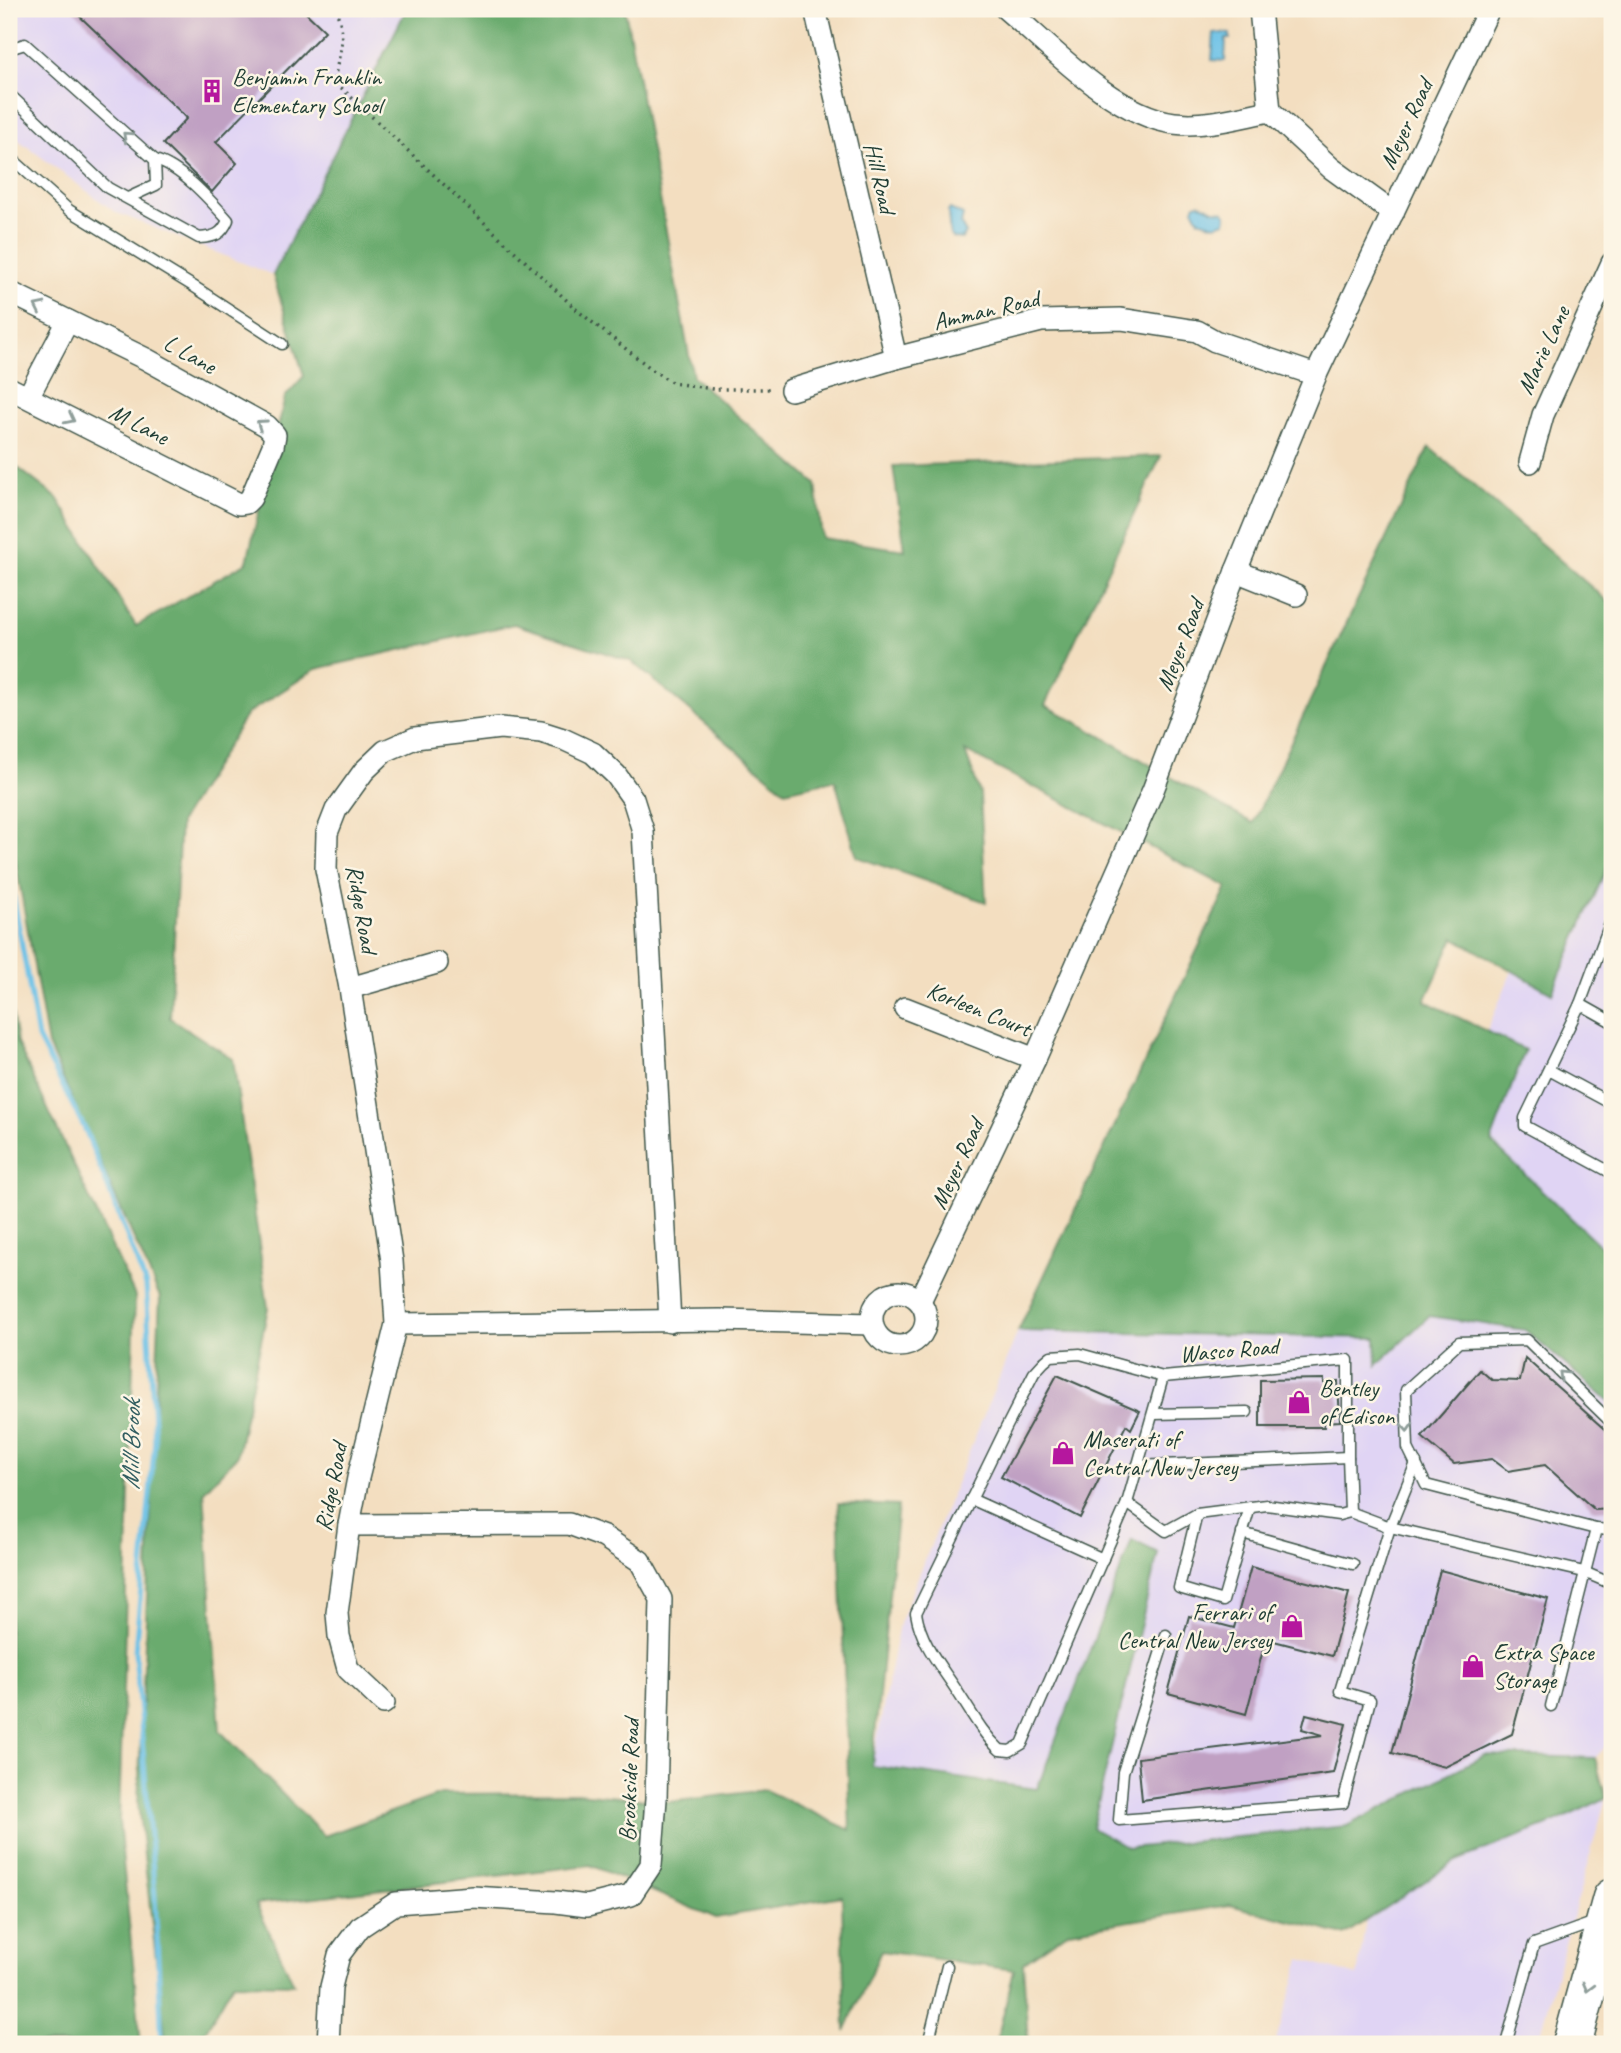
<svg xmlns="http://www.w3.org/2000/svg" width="1621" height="2053" font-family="Caveat,sans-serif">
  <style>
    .built { fill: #e0d4f4 }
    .forest { fill: #6aab6e; stroke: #447451; stroke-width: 2 }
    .water { fill: #6ac1e7; stroke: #447f8e; stroke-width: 2 }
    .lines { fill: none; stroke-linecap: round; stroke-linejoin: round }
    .stream { stroke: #6ac1e7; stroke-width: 5 }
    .building { fill: #c0a0c3 }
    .lane-casing { stroke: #3f5549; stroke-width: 13 }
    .street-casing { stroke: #3f5549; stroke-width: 24 }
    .highway-casing { stroke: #3f5549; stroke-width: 41 }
    .path { stroke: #3f5549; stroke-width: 3.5; stroke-dasharray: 2 5; stroke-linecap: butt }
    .lane { stroke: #fff; stroke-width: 10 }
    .street { stroke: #fff; stroke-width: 21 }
    .highway { stroke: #fff; stroke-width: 38 }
    .oneway { stroke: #8f9e9a }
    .labels { text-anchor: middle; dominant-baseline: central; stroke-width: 5; stroke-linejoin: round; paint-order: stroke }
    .poi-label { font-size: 24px; fill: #1f3d34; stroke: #fcf5e5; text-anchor: start }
    .street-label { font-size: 24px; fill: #1f3d34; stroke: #fcf5e5 }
    .water-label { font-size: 26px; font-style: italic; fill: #325e61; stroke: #fcf5e5 }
  </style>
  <rect width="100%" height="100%" fill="#fcf5e5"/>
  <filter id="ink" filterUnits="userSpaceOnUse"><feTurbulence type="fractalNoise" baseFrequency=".0143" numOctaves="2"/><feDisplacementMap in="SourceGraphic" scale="14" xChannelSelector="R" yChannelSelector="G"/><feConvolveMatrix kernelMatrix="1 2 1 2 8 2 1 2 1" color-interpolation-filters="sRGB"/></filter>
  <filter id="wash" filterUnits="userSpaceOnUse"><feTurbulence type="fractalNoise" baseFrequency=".00686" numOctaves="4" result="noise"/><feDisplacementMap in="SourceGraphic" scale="28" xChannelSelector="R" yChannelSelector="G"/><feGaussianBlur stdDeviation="1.57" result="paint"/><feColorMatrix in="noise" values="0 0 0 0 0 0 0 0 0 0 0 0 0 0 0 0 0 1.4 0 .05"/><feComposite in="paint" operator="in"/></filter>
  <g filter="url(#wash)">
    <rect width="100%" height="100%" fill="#f3dec0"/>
    <g class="built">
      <path d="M 9,9 L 403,9 L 405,12 L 273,275 L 115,212 L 9,133 Z"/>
      <path d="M 1612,856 L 1612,1257 L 1490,1142 L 1525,1050 L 1487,1031 L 1512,971 L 1552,993 Z"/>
      <path d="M 1428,1315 L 1525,1330 L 1612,1404 L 1612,1740 L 1595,1758 L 1485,1755 L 1347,1826 L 1129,1849 L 1092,1828 L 1158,1553 L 1132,1540 L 1037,1789 L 872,1766 L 899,1624 L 1018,1331 L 1376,1338 L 1377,1365 Z"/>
      <path d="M 1606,1798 L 1537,2044 L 1275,2044 L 1301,1959 L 1357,1976 L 1366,1921 L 1456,1861 L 1555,1822 Z"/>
    </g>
    <g class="forest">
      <path d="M 403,9 L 625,9 L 693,377 L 816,484 L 822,538 L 905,550 L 893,466 L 1161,456 L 1045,705 C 1115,742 1182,786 1253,823 L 1429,447 L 1612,605 L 1612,856 L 1552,993 L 1454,938 L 1425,1001 L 1525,1050 L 1491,1142 L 1612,1257 L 1612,1404 L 1525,1330 L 1429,1316 L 1377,1365 L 1376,1338 L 1018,1331 L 1227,887 L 965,751 L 980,793 L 986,902 L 857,857 L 835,780 L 785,791 L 631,661 L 514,624 L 316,669 L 247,714 L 180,822 L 170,1018 L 233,1059 L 268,1308 L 237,1456 L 204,1491 L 220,1731 L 324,1836 L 441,1794 L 577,1793 L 670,1802 L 765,1790 L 850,1830 L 838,1503 L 898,1506 L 872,1766 L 1037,1789 L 1132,1540 L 1158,1553 L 1092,1828 L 1128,1848 L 1347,1826 L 1485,1755 L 1595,1758 L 1606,1798 L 1555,1822 L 1456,1861 L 1344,1935 L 1230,1905 L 1069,1931 L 1023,1963 L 1028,2044 L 996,2044 L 1014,1970 L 881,1951 L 845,2031 L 842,1896 L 716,1918 L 590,1865 L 256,1904 L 294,1984 L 233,1983 L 203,2035 L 207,2044 L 166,2044 L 138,1804 L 160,1297 L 48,1045 L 9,824 L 9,461 L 57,498 L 136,626 L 247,562 L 285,397 L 304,376 L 273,275 L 405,12 Z"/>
      <path d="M 9,992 L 17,1043 L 135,1296 L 119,1821 L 141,2044 L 9,2044 Z"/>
    </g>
    <g class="water">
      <path d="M 1214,33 L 1230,34 L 1230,39 L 1226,39 L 1225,61 L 1212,60 Z"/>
      <path d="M 1199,203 L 1214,210 L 1223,211 L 1226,215 L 1225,222 L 1215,225 L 1199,220 L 1193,208 L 1195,204 Z"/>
      <path d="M 950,209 L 963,215 L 961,224 L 966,233 L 962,239 L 954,238 L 950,235 L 948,212 Z"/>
    </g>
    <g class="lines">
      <path class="stream" d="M 9,870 L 38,1038 L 85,1129 L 146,1285 L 155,1440 L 135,1651 L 155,1897 L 162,2044"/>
    </g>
    <g id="blocks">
      <g class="building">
        <path d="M 72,9 L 302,9 L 325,31 L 216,142 L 237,163 L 212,192 L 163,144 L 187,118 Z"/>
        <path d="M 1525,1358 L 1612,1436 L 1612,1509 L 1595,1510 L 1545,1465 L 1508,1471 L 1492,1459 L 1454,1464 L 1422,1437 L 1480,1370 L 1492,1380 L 1520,1381 Z"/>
        <path d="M 1057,1375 L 1140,1411 L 1131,1429 L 1126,1425 L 1080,1518 L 1001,1477 Z"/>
        <path d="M 1324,1379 L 1324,1383 L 1338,1381 L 1340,1421 L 1323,1422 L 1324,1427 L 1260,1427 L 1260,1380 Z"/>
        <path d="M 1251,1567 L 1349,1593 L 1332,1656 L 1266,1639 L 1246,1714 L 1168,1693 L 1189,1616 L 1234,1628 Z"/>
        <path d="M 1440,1570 L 1548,1599 L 1512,1734 L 1445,1767 L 1392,1753 Z"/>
        <path d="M 1306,1714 L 1346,1724 L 1333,1773 L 1142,1800 L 1138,1758 L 1323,1735 L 1302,1729 Z"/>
      </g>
    </g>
  </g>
  <g filter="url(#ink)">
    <use href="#blocks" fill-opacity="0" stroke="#3f5549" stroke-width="2"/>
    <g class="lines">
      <g class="lane-casing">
        <g id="lane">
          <path d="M 9,49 L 25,44 L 155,160 L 156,185 L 128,198"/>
          <path d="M 9,94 L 108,188 L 199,238 C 214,237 222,235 228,220 C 210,200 181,167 155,160"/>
          <path d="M 9,156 L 69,210 L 193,286 L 282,344"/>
          <path d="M 1612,918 L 1580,1004 L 1612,1022"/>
          <path d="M 1580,1004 L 1525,1118 L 1525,1126 L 1612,1173"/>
          <path d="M 1549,1070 L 1612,1104"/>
          <path d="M 1153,1414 L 1247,1412"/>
          <path d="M 1612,1423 L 1527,1340 L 1459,1342 L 1406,1390 L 1408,1448 L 1426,1485 L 1596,1529 L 1612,1530"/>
          <path d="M 1137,1466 L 1348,1457"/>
          <path d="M 971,1499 L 1103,1559"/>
          <path d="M 1127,1503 L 1022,1744 L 1010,1751 L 1000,1750 C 982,1733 971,1712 957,1691 C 941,1666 921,1644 916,1613 L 1006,1428 L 1034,1373 L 1044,1362 L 1051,1356 L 1080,1354 L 1163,1377"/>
          <path d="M 1350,1512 L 1348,1457 L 1348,1360 L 1163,1377 L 1127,1503 L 1166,1531 L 1197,1514 L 1267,1505 L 1339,1515 L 1350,1512 L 1390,1527 L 1584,1572 L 1612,1584"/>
          <path d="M 1197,1514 L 1179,1588 L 1223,1601 L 1250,1507"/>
          <path d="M 1242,1533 L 1353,1564"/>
          <path d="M 1166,1635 L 1123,1772 L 1119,1820 L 1343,1803 L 1370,1700 L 1340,1691 L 1390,1527 L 1416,1463"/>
          <path d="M 1551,1706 L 1596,1529"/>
          <path d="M 928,2044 L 947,1966"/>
          <path d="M 1506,2044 L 1534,1944 L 1598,1921"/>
        </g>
      </g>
      <g class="street-casing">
        <g id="street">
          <path d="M 815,9 L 896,358"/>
          <path d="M 1006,9 C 1052,48 1114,115 1174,123 C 1206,127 1238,117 1270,111"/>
          <path d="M 1260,9 L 1270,111 L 1331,168 L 1393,213"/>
          <path d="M 9,292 L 146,359 L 267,426 L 275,435 L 273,446 L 251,498 L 246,503 L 239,504 L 9,388"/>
          <path d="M 791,390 L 896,358 L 1041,321 L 1121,319 L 1197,331 L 1215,341 L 1316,375"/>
          <path d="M 28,397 L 68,321"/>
          <path d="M 1530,462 L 1543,415 L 1612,263"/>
          <path d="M 1236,571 L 1296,595"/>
          <path d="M 350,988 L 437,963"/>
          <path d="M 905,1008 L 1035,1059"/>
          <circle cx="899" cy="1319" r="27"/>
          <path d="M 920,1301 L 1035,1059 L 1153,790 L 1236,571 L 1316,375 L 1489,9"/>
          <path d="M 396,1324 L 720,1320 L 872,1324"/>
          <path d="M 384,1703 L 348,1669 L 339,1636 L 337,1613 L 349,1525 L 358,1478 L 396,1324 L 392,1261 L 350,988 L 326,869 L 327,833 L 336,810 L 364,771 L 385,751 L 415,738 L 500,728 L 541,732 L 563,739 L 593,753 L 616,775 L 633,799 L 643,831 L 670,1322"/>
          <path d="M 328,2044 L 331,1987 L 339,1955 L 360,1927 L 396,1903 L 473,1897 L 556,1902 L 587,1906 L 631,1895 L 651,1865 L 656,1799 L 661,1599 L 640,1561 L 604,1537 L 569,1524 L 349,1525"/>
        </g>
      </g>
      <g class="highway-casing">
        <path id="highway" d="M 1572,2044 L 1612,1898"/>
      </g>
      <path class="path" d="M 334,9 C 349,30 338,57 334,81 L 578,311 L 654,371 L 673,383 L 713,389 L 772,389"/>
      <use href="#lane" class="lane"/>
      <use href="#street" class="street"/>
      <use href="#highway" class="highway"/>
    </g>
    <defs><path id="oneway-chevron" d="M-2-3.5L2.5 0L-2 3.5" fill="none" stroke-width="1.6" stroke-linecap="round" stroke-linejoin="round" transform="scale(1.75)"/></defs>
    <g class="oneway">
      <use href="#oneway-chevron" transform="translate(127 136) rotate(-138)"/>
      <use href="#oneway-chevron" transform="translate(39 307) rotate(-154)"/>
      <use href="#oneway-chevron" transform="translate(70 419) rotate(27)"/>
      <use href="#oneway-chevron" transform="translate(261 424) rotate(-145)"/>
      <use href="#oneway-chevron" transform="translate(1563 1375) rotate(-136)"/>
      <use href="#oneway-chevron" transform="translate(1407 1427) rotate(87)"/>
      <use href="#oneway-chevron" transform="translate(1588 1987) rotate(105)"/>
    </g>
  </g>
  <defs>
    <g id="building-bare" transform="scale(1.89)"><path d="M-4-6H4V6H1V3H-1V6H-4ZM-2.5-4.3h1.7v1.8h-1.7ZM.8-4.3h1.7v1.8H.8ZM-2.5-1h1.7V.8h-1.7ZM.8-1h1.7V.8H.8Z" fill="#b5179e" stroke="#fcf5e5" stroke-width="2.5" paint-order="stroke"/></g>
    <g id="shop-bare" transform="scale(1.89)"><path d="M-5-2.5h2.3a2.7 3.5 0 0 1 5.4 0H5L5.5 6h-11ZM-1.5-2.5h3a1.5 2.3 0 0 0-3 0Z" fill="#b5179e" stroke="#fcf5e5" stroke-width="2.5" paint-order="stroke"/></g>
  </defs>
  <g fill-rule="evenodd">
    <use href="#building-bare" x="212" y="91"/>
    <use href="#shop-bare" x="1299" y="1402"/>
    <use href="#shop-bare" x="1063" y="1453"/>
    <use href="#shop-bare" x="1292" y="1626"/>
    <use href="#shop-bare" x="1473" y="1666"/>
  </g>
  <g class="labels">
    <g class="poi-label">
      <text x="232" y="77">Benjamin Franklin<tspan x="232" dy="28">Elementary School</tspan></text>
      <text x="1319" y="1388">Bentley<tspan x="1319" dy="28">of Edison</tspan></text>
      <text x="1083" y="1439">Maserati of<tspan x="1083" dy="28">Central New Jersey</tspan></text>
      <text x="1272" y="1612" text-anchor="end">Ferrari of<tspan x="1272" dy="28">Central New Jersey</tspan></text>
      <text x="1493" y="1652">Extra Space<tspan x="1493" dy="28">Storage</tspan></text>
    </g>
    <g class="street-label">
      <text transform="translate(1406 124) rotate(-65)">Meyer Road</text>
      <text transform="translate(880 178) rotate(77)">Hill Road</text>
      <text transform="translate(986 310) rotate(-13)">Amman Road</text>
      <text transform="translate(1543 350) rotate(-65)">Marie Lane</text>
      <text transform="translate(190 354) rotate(29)">L Lane</text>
      <text transform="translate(139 424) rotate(27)">M Lane</text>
      <text transform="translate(1180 645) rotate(-69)">Meyer Road</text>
      <text transform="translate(362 909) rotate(80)">Ridge Road</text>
      <text transform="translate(979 1009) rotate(22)">Korleen Court</text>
      <text transform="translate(957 1164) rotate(-65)">Meyer Road</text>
      <text transform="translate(1229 1350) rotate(-5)">Wasco Road</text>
      <text transform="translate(331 1487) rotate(-79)">Ridge Road</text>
      <text transform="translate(629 1780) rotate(-88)">Brookside Road</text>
    </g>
    <g class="water-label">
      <text transform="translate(131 1445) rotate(-89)">Mill Brook</text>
    </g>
  </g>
  <rect width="1621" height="2053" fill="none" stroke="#fcf5e5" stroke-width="35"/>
</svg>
